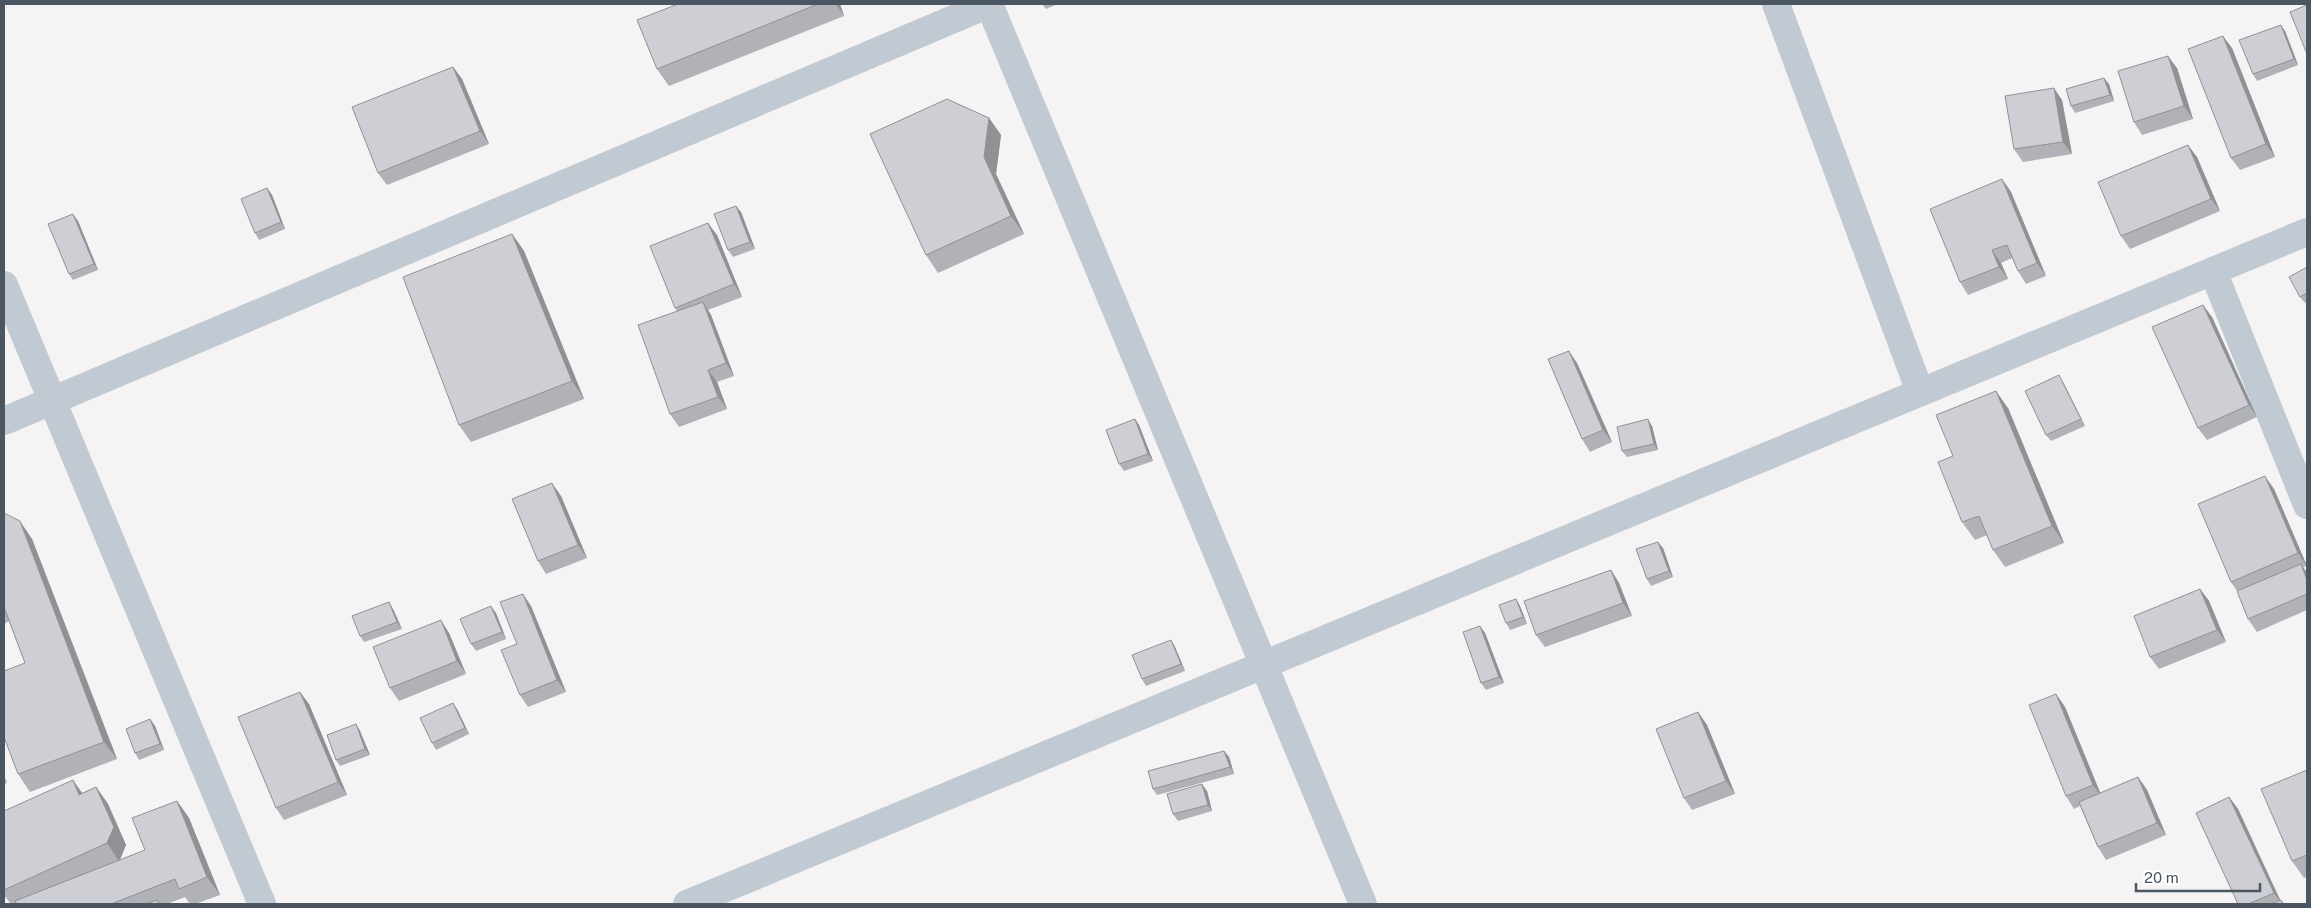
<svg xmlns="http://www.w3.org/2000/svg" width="2311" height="908" font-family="'Public Sans',sans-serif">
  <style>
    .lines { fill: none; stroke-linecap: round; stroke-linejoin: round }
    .minor { stroke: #c1cad2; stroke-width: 28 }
    .wall { fill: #b0b2b7 }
    .shaded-wall { fill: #909195 }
    .building { fill: #cdcfd5; stroke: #909195 }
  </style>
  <rect width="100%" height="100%" fill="#f5f3f3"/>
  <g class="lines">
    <g class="minor">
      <path d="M 989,4 L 1363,904"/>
      <path d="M 1776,4 L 1920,392"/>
      <path d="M 2213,271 L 2307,505"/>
      <path d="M 4,285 L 262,904"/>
      <path d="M 4,421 L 989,4"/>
      <path d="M 687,904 L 2307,232"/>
    </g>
  </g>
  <g class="wall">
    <path d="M 678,4 L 840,4 L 844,16 L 669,86 L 657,69 Z"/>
    <path d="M 1042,4 L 1058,4 L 1046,9 Z"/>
    <path d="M 2285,31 L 2298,65 L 2257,81 L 2253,74 Z"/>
    <path d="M 2232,48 L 2275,157 L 2240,170 L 2231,158 Z"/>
    <path d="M 453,67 L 462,79 L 489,144 L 387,185 L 378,173 Z"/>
    <path d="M 2177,68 L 2193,119 L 2142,135 L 2134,122 Z"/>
    <path d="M 2109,84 L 2114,101 L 2075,113 L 2071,106 Z"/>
    <path d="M 2062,100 L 2072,154 L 2023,162 L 2014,149 Z"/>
    <path d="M 989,118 L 1001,135 L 996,174 L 1024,234 L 938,273 L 926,255 Z"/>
    <path d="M 2197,157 L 2220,211 L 2130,249 L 2121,236 Z"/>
    <path d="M 2002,179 L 2011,192 L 2046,276 L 2026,284 L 2018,271 L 2012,258 L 2001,263 L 2008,279 L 1968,295 L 1960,282 Z"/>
    <path d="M 267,188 L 272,195 L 285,229 L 259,240 L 255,233 Z"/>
    <path d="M 741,212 L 755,249 L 733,257 L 728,250 Z"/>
    <path d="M 78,221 L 98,270 L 73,280 L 69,274 Z"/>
    <path d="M 512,234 L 524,251 L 584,399 L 471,442 L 459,425 Z"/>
    <path d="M 717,235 L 742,297 L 708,310 L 711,315 L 734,376 L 717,382 L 727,409 L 679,427 L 670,414 L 677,311 L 675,308 Z"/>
    <path d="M 2307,267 L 2307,302 L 2305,303 L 2300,297 Z"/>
    <path d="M 2212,317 L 2257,417 L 2207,440 L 2198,428 Z"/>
    <path d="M 1577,363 L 1612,442 L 1590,452 L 1582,439 Z"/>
    <path d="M 2063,382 L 2085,426 L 2051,441 L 2046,435 Z"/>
    <path d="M 2008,408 L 2064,543 L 2005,567 L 1993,550 L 1987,535 L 1975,540 L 1962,522 L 1953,456 Z"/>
    <path d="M 1135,419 L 1139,425 L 1153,461 L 1124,471 L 1119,464 Z"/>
    <path d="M 1652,426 L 1658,450 L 1627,457 L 1622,451 Z"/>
    <path d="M 2274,489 L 2307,566 L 2303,567 L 2307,573 L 2307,610 L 2257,632 L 2248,619 L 2237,591 L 2231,582 Z"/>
    <path d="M 561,496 L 587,558 L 546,574 L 538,561 Z"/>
    <path d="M 4,513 L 32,539 L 117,759 L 30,792 L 18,774 L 25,663 L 9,621 L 4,624 Z"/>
    <path d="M 1663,548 L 1673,577 L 1651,586 L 1647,579 Z"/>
    <path d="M 1611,570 L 1619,583 L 1632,616 L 1545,647 L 1536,635 Z"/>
    <path d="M 2200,589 L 2209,601 L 2226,642 L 2159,669 L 2150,657 Z"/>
    <path d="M 1516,599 L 1520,606 L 1527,624 L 1510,630 L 1506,623 Z"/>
    <path d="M 531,606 L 566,692 L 528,707 L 520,695 L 517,644 Z"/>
    <path d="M 393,609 L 402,629 L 364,642 L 360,636 Z"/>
    <path d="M 496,613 L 506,639 L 476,651 L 471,644 Z"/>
    <path d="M 1480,626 L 1485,633 L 1504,683 L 1486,690 L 1481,683 Z"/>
    <path d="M 449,633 L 466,674 L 399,701 L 390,688 Z"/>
    <path d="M 1171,640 L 1175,647 L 1185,671 L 1146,686 L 1142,679 Z"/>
    <path d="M 2056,694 L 2065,707 L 2100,793 L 2138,777 L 2147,790 L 2166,835 L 2106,860 L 2098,847 L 2080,806 L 2074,809 L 2066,796 Z"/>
    <path d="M 309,704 L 347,795 L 284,820 L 276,808 Z"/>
    <path d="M 457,709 L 469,734 L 436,750 L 432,743 Z"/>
    <path d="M 1698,712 L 1707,725 L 1735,794 L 1692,810 L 1684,798 Z"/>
    <path d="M 150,719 L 155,726 L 164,750 L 139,760 L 135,753 Z"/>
    <path d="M 356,724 L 360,731 L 370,755 L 340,766 L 336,760 Z"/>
    <path d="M 1224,751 L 1229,757 L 1234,774 L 1157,795 L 1153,789 Z"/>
    <path d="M 2307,770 L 2307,877 L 2304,878 L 2292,861 Z"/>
    <path d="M 4,775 L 7,783 L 4,784 Z"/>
    <path d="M 96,787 L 108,804 L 126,845 L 120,860 L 145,850 L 177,801 L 189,818 L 220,895 L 195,904 L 190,904 L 185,897 L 167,904 L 11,904 L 4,895 L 4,811 L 82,793 Z"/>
    <path d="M 1207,791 L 1212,811 L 1178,821 L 1173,814 Z"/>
    <path d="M 2229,797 L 2238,809 L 2280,900 L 2281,900 L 2285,904 L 2238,904 Z"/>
  </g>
  <g class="shaded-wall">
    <path d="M 836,4 L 840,4 L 844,16 Z"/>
    <path d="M 2281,25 L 2285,31 L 2298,65 L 2294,59 Z"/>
    <path d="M 2223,36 L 2232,48 L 2275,157 L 2266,144 Z"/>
    <path d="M 2168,56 L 2177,68 L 2193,119 L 2184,106 Z"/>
    <path d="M 453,67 L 462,79 L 489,144 L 480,131 Z"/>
    <path d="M 2104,78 L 2109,84 L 2114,101 L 2110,95 Z"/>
    <path d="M 2054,88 L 2062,100 L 2072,154 L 2063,142 Z"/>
    <path d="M 989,118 L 1001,135 L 996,174 L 1024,234 L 1011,216 L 984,157 Z"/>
    <path d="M 2188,145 L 2197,157 L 2220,211 L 2211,199 Z"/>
    <path d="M 2002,179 L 2011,192 L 2046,276 L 2037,263 Z"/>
    <path d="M 267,188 L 272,195 L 285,229 L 281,222 Z"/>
    <path d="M 736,206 L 741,212 L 755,249 L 750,242 Z"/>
    <path d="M 73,214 L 78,221 L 98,270 L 94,264 Z"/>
    <path d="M 708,223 L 717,235 L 742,297 L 734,284 Z"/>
    <path d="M 512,234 L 524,251 L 584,399 L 572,381 Z"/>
    <path d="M 1992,250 L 2001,263 L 2008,279 L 1999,267 Z"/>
    <path d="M 703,302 L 711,315 L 734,376 L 726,363 Z"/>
    <path d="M 2203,305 L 2212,317 L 2257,417 L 2249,405 Z"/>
    <path d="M 1569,351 L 1577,363 L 1612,442 L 1603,430 Z"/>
    <path d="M 708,370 L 717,382 L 727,409 L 718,397 Z"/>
    <path d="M 2059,375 L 2063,382 L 2085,426 L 2081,419 Z"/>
    <path d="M 1996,391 L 2008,408 L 2064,543 L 2052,526 Z"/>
    <path d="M 1135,419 L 1139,425 L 1153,461 L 1148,454 Z"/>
    <path d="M 1648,419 L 1652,426 L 1658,450 L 1654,444 Z"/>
    <path d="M 2265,476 L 2274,489 L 2307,566 L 2298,553 Z"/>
    <path d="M 552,483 L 561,496 L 587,558 L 578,545 Z"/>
    <path d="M 20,521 L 32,539 L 117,759 L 104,742 Z"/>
    <path d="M 1658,542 L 1663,548 L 1673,577 L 1669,571 Z"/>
    <path d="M 2301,564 L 2307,573 L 2307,580 Z"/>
    <path d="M 1611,570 L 1619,583 L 1632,616 L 1623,603 Z"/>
    <path d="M 2200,589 L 2209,601 L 2226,642 L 2217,630 Z"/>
    <path d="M 523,594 L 531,606 L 566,692 L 557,680 Z"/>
    <path d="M 1516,599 L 1520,606 L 1527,624 L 1523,617 Z"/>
    <path d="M 389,602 L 393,609 L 402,629 L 397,622 Z"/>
    <path d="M 491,606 L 496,613 L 506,639 L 502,632 Z"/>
    <path d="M 441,620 L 449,633 L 466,674 L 457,661 Z"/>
    <path d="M 1480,626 L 1485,633 L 1504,683 L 1499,677 Z"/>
    <path d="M 1171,640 L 1175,647 L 1185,671 L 1181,664 Z"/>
    <path d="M 300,692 L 309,704 L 347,795 L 338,782 Z"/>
    <path d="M 2056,694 L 2065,707 L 2102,797 L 2093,785 Z"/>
    <path d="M 453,703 L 457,709 L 469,734 L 465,728 Z"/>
    <path d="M 1698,712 L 1707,725 L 1735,794 L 1726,781 Z"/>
    <path d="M 150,719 L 155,726 L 164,750 L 160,744 Z"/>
    <path d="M 356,724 L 360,731 L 370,755 L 365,749 Z"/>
    <path d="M 1224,751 L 1229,757 L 1234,774 L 1230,767 Z"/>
    <path d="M 2138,777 L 2147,790 L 2166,835 L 2157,823 Z"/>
    <path d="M 73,780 L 85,797 L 79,795 Z"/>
    <path d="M 1202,784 L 1207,791 L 1212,811 L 1208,805 Z"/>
    <path d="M 96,787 L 108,804 L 126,845 L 119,861 L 107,843 Z"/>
    <path d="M 2229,797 L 2238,809 L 2282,904 L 2274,893 Z"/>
    <path d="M 177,801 L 189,818 L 220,895 L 207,877 Z"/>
  </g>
  <g class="building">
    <path d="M 678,4 L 818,4 L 657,69 L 637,20 Z"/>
    <path d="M 2307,5 L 2307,54 L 2290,12 Z"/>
    <path d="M 2281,25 L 2294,59 L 2253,74 L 2239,40 Z"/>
    <path d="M 2223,36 L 2266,144 L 2231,158 L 2188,49 Z"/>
    <path d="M 2168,56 L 2184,106 L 2134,122 L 2118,71 Z"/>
    <path d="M 453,67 L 480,131 L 378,173 L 352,107 Z"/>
    <path d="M 2104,78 L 2110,95 L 2071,106 L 2066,89 Z"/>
    <path d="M 2054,88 L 2063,142 L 2014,149 L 2005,96 Z"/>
    <path d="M 947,99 L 989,118 L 984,157 L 1011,216 L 926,255 L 870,134 Z"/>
    <path d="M 2188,145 L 2211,199 L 2121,236 L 2098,182 Z"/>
    <path d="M 2002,179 L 2037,263 L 2018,271 L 2007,245 L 1992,250 L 1999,267 L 1960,282 L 1930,209 Z"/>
    <path d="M 267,188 L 281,222 L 255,233 L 241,199 Z"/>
    <path d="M 736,206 L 750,242 L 728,250 L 714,214 Z"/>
    <path d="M 73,214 L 94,264 L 69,274 L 48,224 Z"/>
    <path d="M 708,223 L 734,284 L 675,308 L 650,246 Z"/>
    <path d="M 512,234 L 572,381 L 459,425 L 403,277 Z"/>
    <path d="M 2307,267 L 2307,293 L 2300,297 L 2289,277 Z"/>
    <path d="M 703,302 L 726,363 L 708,370 L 718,397 L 670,414 L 638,325 Z"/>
    <path d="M 2203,305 L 2249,405 L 2198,428 L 2152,327 Z"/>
    <path d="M 1569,351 L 1603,430 L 1582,439 L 1548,359 Z"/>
    <path d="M 2059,375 L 2081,419 L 2046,435 L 2025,391 Z"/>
    <path d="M 1996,391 L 2052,526 L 1993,550 L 1979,516 L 1962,522 L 1938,462 L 1953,456 L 1936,415 Z"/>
    <path d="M 1135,419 L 1148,454 L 1119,464 L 1106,430 Z"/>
    <path d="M 1648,419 L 1654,444 L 1622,451 L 1617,427 Z"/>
    <path d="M 2265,476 L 2298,553 L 2231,582 L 2198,504 Z"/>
    <path d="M 552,483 L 578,545 L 538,561 L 512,499 Z"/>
    <path d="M 4,513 L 20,521 L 104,742 L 18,774 L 4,737 L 4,671 L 25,663 L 4,607 Z"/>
    <path d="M 1658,542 L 1669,571 L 1647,579 L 1636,549 Z"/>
    <path d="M 2301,564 L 2307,580 L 2307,594 L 2248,619 L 2237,591 Z"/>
    <path d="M 1611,570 L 1623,603 L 1536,635 L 1524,601 Z"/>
    <path d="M 2200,589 L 2217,630 L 2150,657 L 2134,616 Z"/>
    <path d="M 523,594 L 557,680 L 520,695 L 501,650 L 517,644 L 500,602 Z"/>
    <path d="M 1516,599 L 1523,617 L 1506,623 L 1499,605 Z"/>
    <path d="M 389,602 L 397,622 L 360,636 L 352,616 Z"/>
    <path d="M 491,606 L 502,632 L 471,644 L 460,619 Z"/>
    <path d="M 441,620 L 457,661 L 390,688 L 373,647 Z"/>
    <path d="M 1480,626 L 1499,677 L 1481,683 L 1463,632 Z"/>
    <path d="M 1171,640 L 1181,664 L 1142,679 L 1132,655 Z"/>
    <path d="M 300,692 L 338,782 L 276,808 L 238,717 Z"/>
    <path d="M 2056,694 L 2093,785 L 2066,796 L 2029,705 Z"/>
    <path d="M 453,703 L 465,728 L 432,743 L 420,718 Z"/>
    <path d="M 1698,712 L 1726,781 L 1684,798 L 1656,729 Z"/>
    <path d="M 150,719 L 160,744 L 135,753 L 126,729 Z"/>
    <path d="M 356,724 L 365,749 L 336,760 L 327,735 Z"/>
    <path d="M 1224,751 L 1230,767 L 1153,789 L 1148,771 Z"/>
    <path d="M 2307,770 L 2307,855 L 2292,861 L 2261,789 Z"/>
    <path d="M 2138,777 L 2157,823 L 2098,847 L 2079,802 Z"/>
    <path d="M 73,780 L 79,795 L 96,787 L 114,827 L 107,843 L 4,890 L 4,811 Z"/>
    <path d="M 1202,784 L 1208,805 L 1173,814 L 1167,794 Z"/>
    <path d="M 2229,797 L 2274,893 L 2248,904 L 2238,904 L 2196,813 Z"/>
    <path d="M 177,801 L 207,877 L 179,889 L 175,879 L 111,904 L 17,904 L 15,901 L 145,850 L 132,818 Z"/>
    <path d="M 157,900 L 159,904 L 145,904 Z"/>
    <path d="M 2281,900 L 2283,904 L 2270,904 Z"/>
  </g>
  <rect width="2311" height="908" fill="none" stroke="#4a5661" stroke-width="10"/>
  <path d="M2136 883v8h124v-8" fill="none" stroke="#4a5661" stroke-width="2.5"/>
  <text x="2144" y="883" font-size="15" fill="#4a5661" stroke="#ffffff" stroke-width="4" paint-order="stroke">20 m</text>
</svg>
